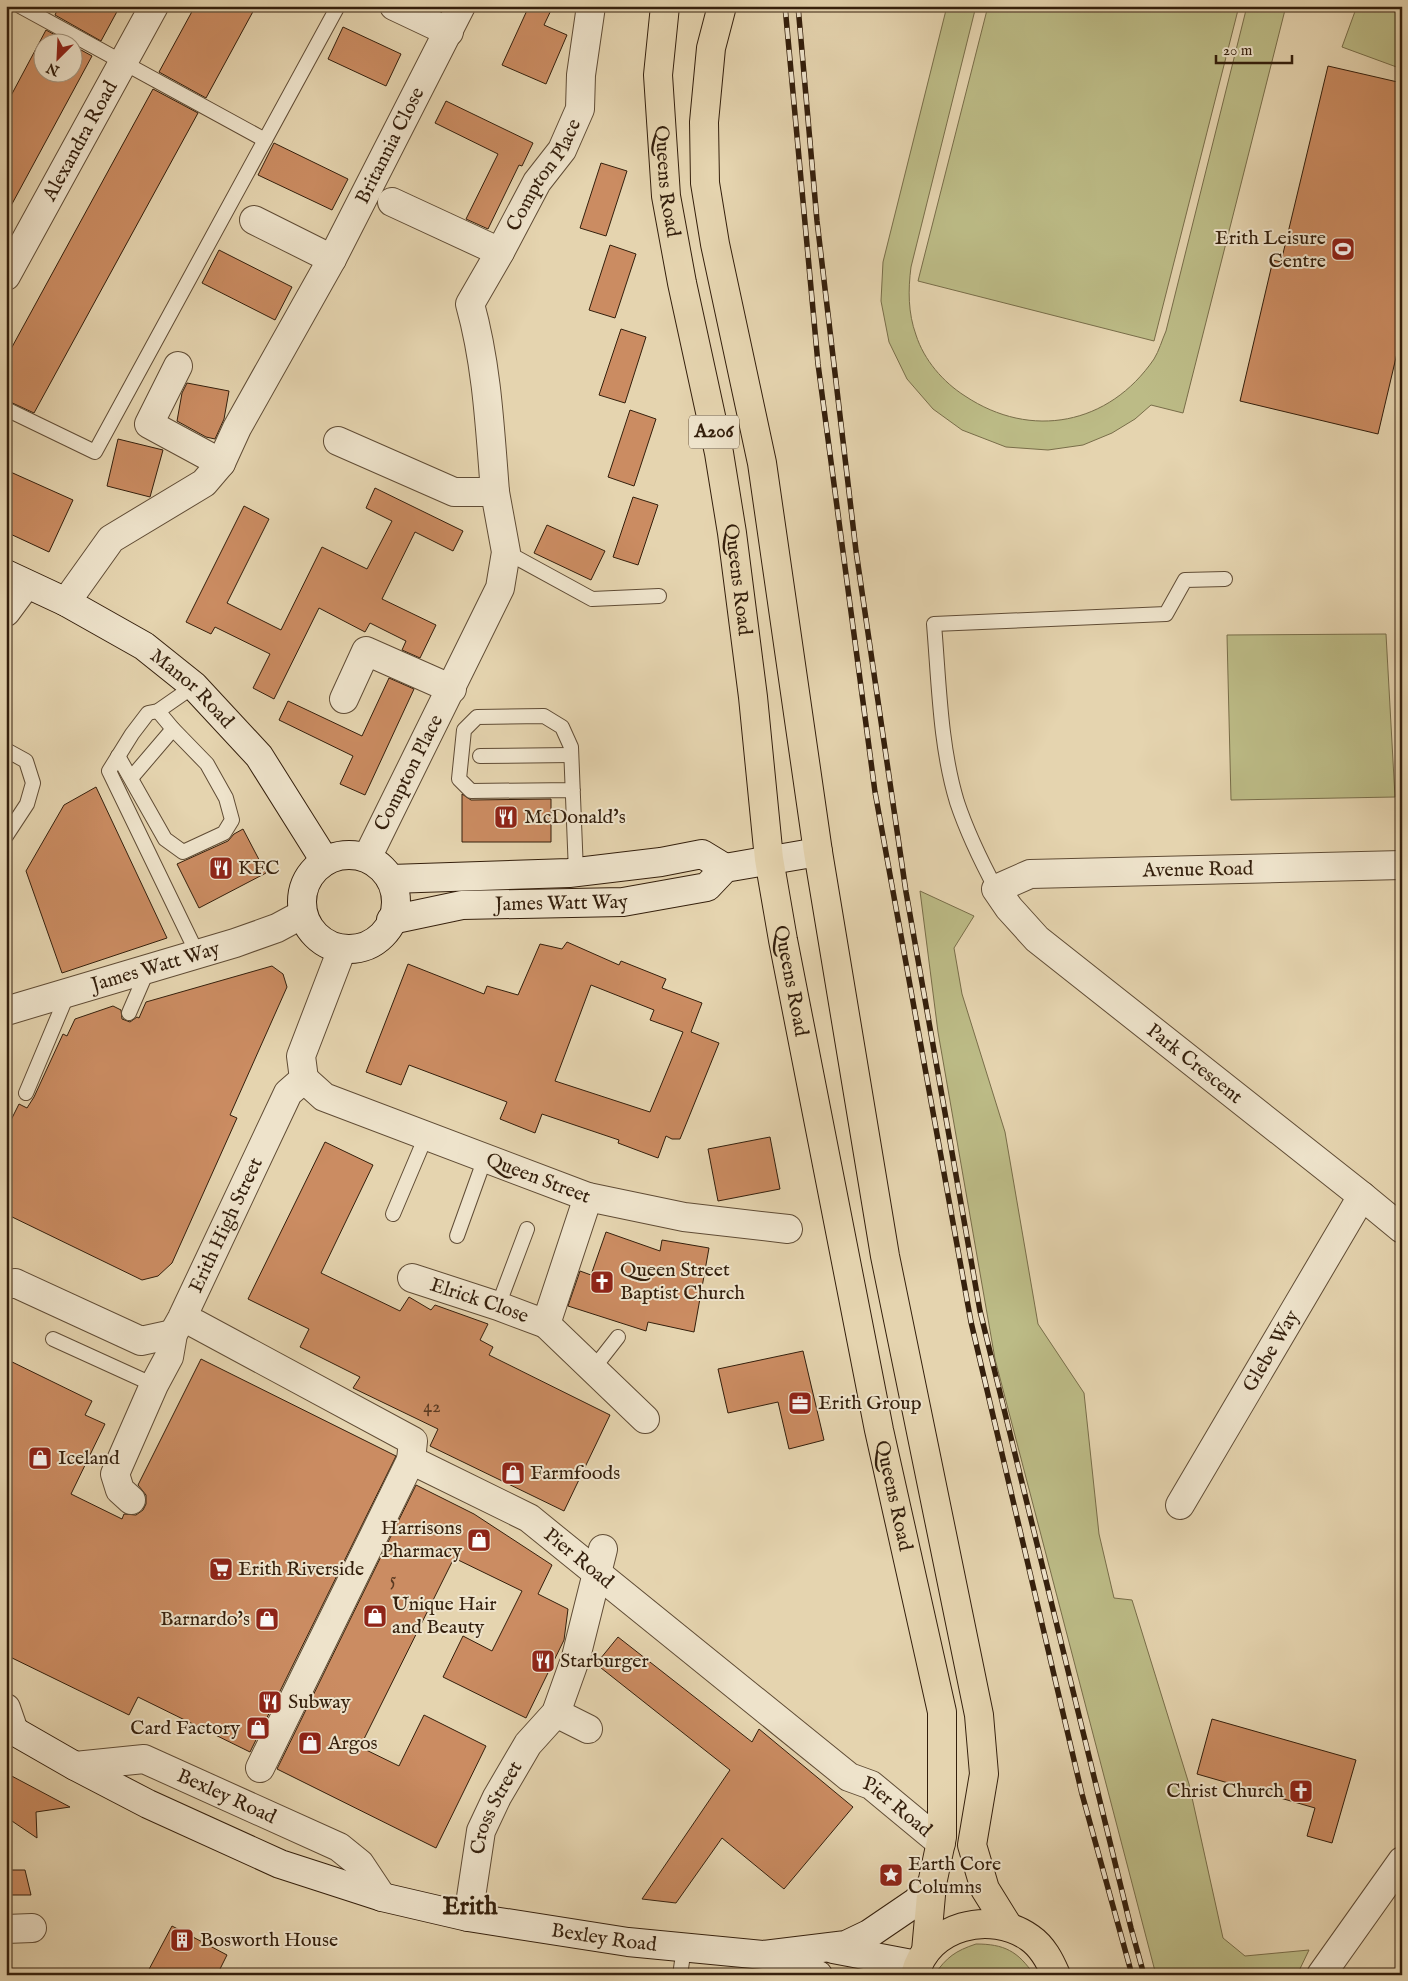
<svg xmlns="http://www.w3.org/2000/svg" width="1408" height="1981" font-family="'IM FELL English',serif">
  <style>
    .green { fill: #bcbb86; stroke: #786d49 }
    .building { fill: #cb8c62; stroke: #341f0c; fill-rule: evenodd }
    .lines { fill: none; stroke-linecap: round; stroke-linejoin: round }
    .lane-casing { stroke: #604c35; stroke-width: 16 }
    .street-casing { stroke: #604c35; stroke-width: 30 }
    .secondary-casing { stroke: #341f0c; stroke-width: 30 }
    .primary-casing { stroke: #341f0c; stroke-width: 30 }
    .lane { stroke: #eee3cb; stroke-width: 14 }
    .street { stroke: #eee3cb; stroke-width: 28 }
    .secondary { stroke: #eee3cb; stroke-width: 28 }
    .primary { stroke: #e5d4af; stroke-width: 28 }
    .rail-casing { stroke: #341f0c; stroke-width: 5.5 }
    .rail { stroke: #eee3cb; stroke-width: 4; stroke-dasharray: 11; stroke-linecap: butt }
    .labels { text-anchor: middle; dominant-baseline: central; stroke-width: 4; stroke-linejoin: round; paint-order: stroke }
    .number-label { font-size: 18px; fill: #5a3a22 }
    .shield { fill: #eee3cb; stroke: #6c5a45; stroke-width: 1 }
    .shield-label { font-size: 19px; font-weight: bold; fill: #341f0c }
    .street-label { font-size: 20px; fill: #341f0c; stroke: #eee3cb }
    .poi-label { font-size: 20px; fill: #341f0c; stroke: #eee3cb; text-anchor: start }
    .district-label { font-size: 25px; font-weight: bold; fill: #341f0c; stroke: #eee3cb }
  </style>
  <rect width="100%" height="100%" fill="#e5d4af"/>
  <filter id="stains"><feTurbulence type="fractalNoise" baseFrequency=".004" numOctaves="4"/><feColorMatrix values="0 0 0 0 .2 0 0 0 0 .09 0 0 0 0 .02 0 0 0 .5 -.17"/></filter>
  <radialGradient id="worn" r=".72"><stop offset=".6" stop-color="#630" stop-opacity="0"/><stop offset="1" stop-color="#630" stop-opacity=".3"/></radialGradient>
  <g class="green">
    <path d="M 947,6 L 976,6 L 911,267 C 908,290 908,313 916,335 C 924,360 943,382 965,396 C 1031,440 1109,425 1154,359 C 1159,351 1162,340 1166,331 L 1247,6 L 1286,6 L 1183,413 L 1151,405 L 1135,419 L 1112,433 L 1083,445 L 1048,450 L 1006,447 L 962,430 L 933,409 L 907,379 L 889,342 L 881,301 L 883,262 Z"/>
    <path d="M 988,6 L 1239,6 L 1154,341 L 918,281 Z"/>
    <path d="M 1357,6 L 1402,6 L 1402,69 L 1342,47 Z"/>
    <path d="M 1386,634 L 1395,797 L 1231,800 L 1227,635 Z"/>
    <path d="M 920,891 L 974,916 L 954,948 L 962,994 L 1005,1132 L 1038,1324 L 1084,1393 L 1099,1534 L 1114,1598 L 1132,1600 L 1189,1784 L 1223,1938 L 1245,1956 L 1309,1950 L 1297,1975 L 1156,1975 L 995,1359 L 938,1032 Z"/>
    <path d="M 976,1944 C 1004,1944 1018,1951 1034,1975 L 934,1975 C 947,1957 955,1951 976,1944 Z"/>
  </g>
  <g class="building">
    <path d="M 59,6 L 120,6 L 101,41 L 55,15 Z"/>
    <path d="M 195,6 L 256,6 L 206,98 L 159,72 Z"/>
    <path d="M 529,6 L 553,6 L 544,25 L 567,35 L 546,84 L 502,65 Z"/>
    <path d="M 343,27 L 401,54 L 386,86 L 328,59 Z"/>
    <path d="M 46,30 L 68,42 L 42,42 L 42,72 L 72,72 L 72,45 L 92,56 L 6,215 L 6,105 Z"/>
    <path d="M 1328,66 L 1402,83 L 1402,332 L 1378,434 L 1240,401 L 1273,260 L 1281,262 Z"/>
    <path d="M 153,89 L 198,113 L 34,413 L 6,400 L 6,358 Z"/>
    <path d="M 446,101 L 533,143 L 522,166 L 519,165 L 488,229 L 466,219 L 498,154 L 435,123 Z"/>
    <path d="M 274,143 L 348,179 L 332,210 L 258,175 Z"/>
    <path d="M 601,163 L 627,171 L 606,236 L 580,228 Z"/>
    <path d="M 610,245 L 636,254 L 615,318 L 589,310 Z"/>
    <path d="M 219,250 L 292,287 L 275,320 L 202,283 Z"/>
    <path d="M 621,329 L 646,337 L 625,403 L 599,395 Z"/>
    <path d="M 187,383 L 229,391 L 224,419 L 215,439 L 206,437 L 177,421 L 182,393 Z"/>
    <path d="M 630,410 L 656,419 L 634,486 L 608,477 Z"/>
    <path d="M 118,439 L 163,450 L 150,497 L 107,486 Z"/>
    <path d="M 6,470 L 73,500 L 49,552 L 6,532 Z"/>
    <path d="M 375,488 L 463,531 L 453,551 L 415,532 L 382,599 L 436,625 L 420,658 L 402,650 L 406,641 L 370,623 L 365,632 L 319,608 L 274,699 L 253,688 L 270,654 L 215,627 L 211,634 L 186,622 L 244,506 L 269,519 L 227,603 L 281,630 L 322,547 L 367,569 L 392,521 L 366,508 Z"/>
    <path d="M 633,497 L 658,505 L 638,565 L 613,557 Z"/>
    <path d="M 547,525 L 605,551 L 591,580 L 534,553 Z"/>
    <path d="M 389,678 L 414,689 L 365,795 L 340,784 L 353,756 L 279,720 L 288,701 L 362,736 Z"/>
    <path d="M 96,787 L 167,938 L 62,973 L 26,871 L 64,805 Z"/>
    <path d="M 462,794 L 471,800 L 551,799 L 551,842 L 462,842 Z"/>
    <path d="M 243,829 L 266,873 L 199,908 L 177,864 L 228,841 L 234,834 Z"/>
    <path d="M 567,942 L 619,965 L 621,961 L 666,979 L 662,988 L 702,1003 L 691,1032 L 719,1043 L 680,1139 L 672,1139 L 666,1136 L 658,1158 L 618,1143 L 619,1140 L 542,1114 L 535,1133 L 500,1119 L 507,1102 L 409,1065 L 401,1085 L 366,1072 L 408,964 L 484,994 L 487,986 L 518,995 L 540,944 L 562,949 ZM 591,985 L 654,1010 L 650,1020 L 683,1032 L 650,1112 L 555,1081 Z"/>
    <path d="M 272,966 L 283,974 L 287,987 L 230,1115 L 237,1118 L 172,1263 L 158,1276 L 142,1280 L 6,1214 L 6,1130 L 19,1104 L 27,1108 L 34,1097 L 63,1034 L 67,1036 L 75,1019 L 113,1006 L 121,1010 L 122,1019 L 130,1022 L 137,1017 L 139,1018 L 146,1002 Z"/>
    <path d="M 770,1137 L 780,1189 L 718,1201 L 708,1149 Z"/>
    <path d="M 325,1142 L 373,1165 L 321,1273 L 400,1311 L 409,1297 L 431,1310 L 435,1305 L 488,1324 L 480,1340 L 493,1347 L 489,1355 L 610,1415 L 564,1511 L 430,1446 L 438,1429 L 353,1388 L 360,1377 L 300,1347 L 309,1329 L 248,1299 Z"/>
    <path d="M 606,1232 L 660,1251 L 662,1240 L 709,1248 L 694,1332 L 648,1322 L 646,1331 L 568,1306 L 580,1271 L 591,1275 Z"/>
    <path d="M 803,1351 L 824,1440 L 789,1449 L 778,1402 L 728,1413 L 718,1369 Z"/>
    <path d="M 6,1359 L 92,1401 L 85,1415 L 105,1424 L 71,1494 L 122,1519 L 124,1514 L 136,1515 L 143,1510 L 146,1504 L 146,1495 L 138,1485 L 201,1359 L 396,1456 L 250,1752 L 138,1697 L 129,1715 L 6,1655 Z"/>
    <path d="M 416,1485 L 474,1514 L 552,1565 L 538,1594 L 568,1609 L 564,1640 L 526,1718 L 443,1677 L 463,1636 L 492,1651 L 522,1591 L 454,1558 L 360,1747 L 399,1766 L 424,1715 L 486,1746 L 436,1848 L 277,1769 Z"/>
    <path d="M 618,1637 L 752,1742 L 759,1729 L 853,1807 L 784,1889 L 722,1838 L 676,1903 L 642,1899 L 730,1770 L 596,1664 Z"/>
    <path d="M 1212,1719 L 1356,1760 L 1332,1843 L 1307,1836 L 1315,1808 L 1197,1774 Z"/>
    <path d="M 6,1773 L 70,1807 L 36,1812 L 37,1838 L 6,1817 Z"/>
    <path d="M 6,1870 L 25,1870 L 31,1895 L 6,1895 Z"/>
    <path d="M 172,1926 L 227,1955 L 217,1975 L 146,1975 Z"/>
  </g>
  <g class="lines">
    <g class="lane-casing">
      <g id="lane">
        <path d="M 20,6 L 265,140"/>
        <path d="M 6,409 L 95,452 L 338,6"/>
        <path d="M 506,552 L 592,599 L 659,596"/>
        <path d="M 194,686 L 158,711 L 148,713 L 132,734 L 109,771 L 198,955"/>
        <path d="M 6,750 L 26,761 L 33,783 L 27,804 L 6,836"/>
        <path d="M 118,756 L 165,839 L 183,852 L 224,833 L 232,820 L 226,798 L 207,764 L 173,729 L 158,711"/>
        <path d="M 480,756 L 571,755"/>
        <path d="M 132,777 L 173,729"/>
        <path d="M 573,790 L 471,791 L 459,779 L 464,730 L 477,717 L 544,716 L 562,727 L 571,747 L 576,872"/>
        <path d="M 996,889 C 981,861 967,832 957,802 C 940,746 939,683 934,624 L 1166,614 L 1185,580 L 1225,579"/>
        <path d="M 129,1013 L 148,969"/>
        <path d="M 26,1093 L 68,993"/>
        <path d="M 393,1214 L 426,1136"/>
        <path d="M 457,1236 L 485,1158"/>
        <path d="M 498,1306 L 527,1229"/>
        <path d="M 53,1339 L 154,1385"/>
        <path d="M 593,1369 L 618,1337"/>
        <path d="M 680,1975 L 684,1948"/>
      </g>
    </g>
    <g class="street-casing">
      <g id="street">
        <path d="M 394,6 L 449,32"/>
        <path d="M 392,202 L 500,252"/>
        <path d="M 254,220 L 332,259"/>
        <path id="s1" d="M 6,276 L 154,6"/>
        <path d="M 178,366 L 149,424 L 221,463"/>
        <path d="M 338,441 L 454,492 L 495,492 L 506,552 L 500,588 L 367,858"/>
        <path id="s2" d="M 495,492 C 490,429 487,365 470,304 L 500,252 L 537,182 L 562,150 L 580,109 L 581,75 L 591,6"/>
        <path id="s3" d="M 66,602 L 111,539 L 204,483 L 221,463 L 237,428 L 332,259 L 461,6"/>
        <path d="M 6,612 L 26,585"/>
        <path d="M 344,699 L 366,651 L 452,689"/>
        <path id="s4" d="M 1402,865 L 1030,874 L 996,889 L 1009,908 L 1037,939 L 1362,1196 L 1402,1229"/>
        <path id="s5" d="M 6,1011 L 235,943 L 277,928 L 303,914"/>
        <path id="s6" d="M 304,1079 L 324,1097 L 588,1197 L 684,1217 L 788,1229"/>
        <path id="s7" d="M 412,1278 L 498,1306 L 546,1324 L 588,1197"/>
        <path d="M 6,1285 L 15,1283 L 141,1341 L 173,1334"/>
        <path id="s8" d="M 196,1324 L 413,1441 L 411,1460 L 529,1518 L 849,1777 L 871,1785 L 941,1843"/>
        <path d="M 546,1324 L 645,1419"/>
        <path id="s9" d="M 131,1500 L 120,1490 L 115,1474 L 154,1385 L 169,1357 L 173,1334 L 182,1318 L 288,1093 L 304,1079 L 301,1056 L 342,949"/>
        <path id="s10" d="M 1180,1505 L 1362,1196"/>
        <path d="M 6,1708 L 14,1731"/>
        <path d="M 556,1713 L 588,1729"/>
        <path id="s11" d="M 75,1766 L 144,1759 L 339,1847 L 360,1864 L 382,1897"/>
        <path d="M 260,1768 L 411,1460"/>
        <path id="s12" d="M 468,1917 L 481,1831 L 497,1797 L 528,1744 L 556,1713 L 576,1657 L 603,1549"/>
        <path d="M 6,1929 L 32,1928"/>
        <path d="M 1321,1975 L 1402,1861"/>
      </g>
    </g>
    <g class="secondary-casing">
      <g id="secondary">
        <path id="s13" d="M 6,574 L 66,602 L 144,646 L 194,686 L 259,756 L 325,861"/>
        <circle cx="349" cy="902" r="47"/>
        <path d="M 391,879 L 569,873 L 661,862 L 702,854 L 725,868"/>
        <path id="s14" d="M 391,920 L 462,905 L 623,902 L 707,887 L 725,868 L 818,852"/>
        <path id="s15" d="M 6,1729 L 14,1731 L 75,1766 L 148,1804 L 280,1864 L 382,1897 L 468,1917 L 628,1942 L 764,1955 L 846,1945 L 869,1934 L 916,1902 L 932,1884"/>
        <path d="M 833,1949 L 917,1965"/>
        <path d="M 772,1958 L 818,1975"/>
      </g>
    </g>
    <g class="primary-casing">
      <g id="primary">
        <path id="s16" d="M 665,6 L 658,75 L 666,196 L 682,283 L 719,453 L 732,533 L 753,697 L 769,859 L 783,940 L 879,1430 L 942,1712 L 942,1837 L 932,1884 L 926,1951"/>
        <path d="M 722,6 L 711,48 L 704,122 L 705,183 L 715,244 L 762,463 L 818,852 L 885,1256 L 979,1715 L 984,1774 L 972,1845 L 985,1889 L 1008,1926"/>
        <path d="M 915,1975 C 927,1925 991,1910 1030,1938 C 1043,1947 1050,1961 1056,1975"/>
      </g>
    </g>
    <use href="#lane" class="lane"/>
    <use href="#street" class="street"/>
    <use href="#secondary" class="secondary"/>
    <use href="#primary" class="primary"/>
    <g class="rail-casing">
      <g id="rail">
        <path d="M 785,6 L 818,364 L 875,792 L 971,1322 L 1082,1794 L 1132,1975"/>
        <path d="M 798,6 L 817,221 L 856,551 L 906,892 L 980,1311 L 1131,1928 L 1144,1975"/>
      </g>
    </g>
    <use href="#rail" class="rail"/>
  </g>
  <defs>
    <g id="stadium-square" transform="scale(1.25)"><rect x="-9" y="-9" width="18" height="18" rx="4" fill="#8f2418" stroke="#eee3cb"/><path d="M0-5a6.5 5 0 1 0 0 10a6.5 5 0 1 0 0-10ZM-3.5-1.8h7v3.6h-7Z" fill="#fff"/></g>
    <g id="restaurant-square" transform="scale(1.25)"><rect x="-9" y="-9" width="18" height="18" rx="4" fill="#8f2418" stroke="#eee3cb"/><path d="M-5-6h1v4h1v-4h1v4h1v-4h1v5L-1.5 .5V6h-2V.5L-5-1ZM5-6V6H3V1.5H1.5Q1.5-4 5-6Z" fill="#fff"/></g>
    <g id="church-square" transform="scale(1.25)"><rect x="-9" y="-9" width="18" height="18" rx="4" fill="#8f2418" stroke="#eee3cb"/><path d="M-1.2-6h2.4v3.5h3.3v2.4h-3.3V6h-2.4V-.1h-3.3v-2.4h3.3Z" fill="#fff"/></g>
    <g id="office-square" transform="scale(1.25)"><rect x="-9" y="-9" width="18" height="18" rx="4" fill="#8f2418" stroke="#eee3cb"/><path d="M-6-3h4V-5.5h4V-3h4V5H-6ZM-1-4.5V-3h2v-1.5ZM-6 0V1H6V0Z" fill="#fff"/></g>
    <g id="shop-square" transform="scale(1.25)"><rect x="-9" y="-9" width="18" height="18" rx="4" fill="#8f2418" stroke="#eee3cb"/><path d="M-5-2.5h2.3a2.7 3.5 0 0 1 5.4 0H5L5.5 6h-11ZM-1.5-2.5h3a1.5 2.3 0 0 0-3 0Z" fill="#fff"/></g>
    <g id="supermarket-square" transform="scale(1.25)"><rect x="-9" y="-9" width="18" height="18" rx="4" fill="#8f2418" stroke="#eee3cb"/><path d="M-6-5.5h2.5l.6 2H6L4.5 2H-2.5L-4.4-4H-6ZM-1.5 3.2a1.3 1.3 0 1 0 .1 0ZM3 3.2a1.3 1.3 0 1 0 .1 0Z" fill="#fff"/></g>
    <g id="sight-square" transform="scale(1.25)"><rect x="-9" y="-9" width="18" height="18" rx="4" fill="#8f2418" stroke="#eee3cb"/><path d="M0-6L1.8-2.2L6-1.7L2.9 1.2L3.7 5.4L0 3.3L-3.7 5.4L-2.9 1.2L-6-1.7L-1.8-2.2Z" fill="#fff"/></g>
    <g id="building-square" transform="scale(1.25)"><rect x="-9" y="-9" width="18" height="18" rx="4" fill="#8f2418" stroke="#eee3cb"/><path d="M-4-6H4V6H1V3H-1V6H-4ZM-2.5-4.3h1.7v1.8h-1.7ZM.8-4.3h1.7v1.8H.8ZM-2.5-1h1.7V.8h-1.7ZM.8-1h1.7V.8H.8Z" fill="#fff"/></g>
  </defs>
  <g fill-rule="evenodd">
    <use href="#stadium-square" x="1343" y="249"/>
    <use href="#restaurant-square" x="506" y="817"/>
    <use href="#restaurant-square" x="221" y="868"/>
    <use href="#church-square" x="602" y="1282"/>
    <use href="#office-square" x="800" y="1403"/>
    <use href="#shop-square" x="40" y="1458"/>
    <use href="#shop-square" x="513" y="1473"/>
    <use href="#shop-square" x="479" y="1540"/>
    <use href="#supermarket-square" x="221" y="1569"/>
    <use href="#shop-square" x="375" y="1616"/>
    <use href="#shop-square" x="267" y="1619"/>
    <use href="#restaurant-square" x="543" y="1661"/>
    <use href="#restaurant-square" x="270" y="1702"/>
    <use href="#shop-square" x="258" y="1728"/>
    <use href="#shop-square" x="310" y="1743"/>
    <use href="#church-square" x="1301" y="1791"/>
    <use href="#sight-square" x="891" y="1875"/>
    <use href="#building-square" x="182" y="1940"/>
  </g>
  <g class="labels">
    <g class="number-label">
      <text x="432" y="1407">42</text>
      <text x="393" y="1580">5</text>
    </g>
    <rect class="shield" x="689" y="415.5" width="50" height="33" rx="4"/>
    <g class="shield-label">
      <text x="714" y="432">A206</text>
    </g>
    <g class="street-label">
      <text stroke="none"><textPath href="#s1" startOffset="154">Alexandra Road</textPath></text>
      <text stroke="none"><textPath href="#s3" startOffset="572">Britannia Close</textPath></text>
      <text stroke="none"><textPath href="#s2" startOffset="339">Compton Place</textPath></text>
      <text stroke="none"><textPath href="#s16" startOffset="176">Queens Road</textPath></text>
      <text stroke="none"><textPath href="#s16" startOffset="581">Queens Road</textPath></text>
      <text stroke="none"><textPath href="#s13" startOffset="220">Manor Road</textPath></text>
      <text transform="translate(409 773) rotate(-63)">Compton Place</text>
      <text transform="translate(1198 870) rotate(-1)">Avenue Road</text>
      <text stroke="none"><textPath href="#s14" startOffset="172">James Watt Way</textPath></text>
      <text stroke="none"><textPath href="#s5" startOffset="156">James Watt Way</textPath></text>
      <text stroke="none"><textPath href="#s16" startOffset="986">Queens Road</textPath></text>
      <text stroke="none"><textPath href="#s4" startOffset="675">Park Crescent</textPath></text>
      <text stroke="none"><textPath href="#s6" startOffset="256">Queen Street</textPath></text>
      <text stroke="none"><textPath href="#s9" startOffset="305">Erith High Street</textPath></text>
      <text stroke="none"><textPath href="#s7" startOffset="71">Elrick Close</textPath></text>
      <text stroke="none"><textPath href="#s10" startOffset="179">Glebe Way</textPath></text>
      <text stroke="none"><textPath href="#s16" startOffset="1511">Queens Road</textPath></text>
      <text stroke="none"><textPath href="#s8" startOffset="461">Pier Road</textPath></text>
      <text stroke="none"><textPath href="#s11" startOffset="160">Bexley Road</textPath></text>
      <text stroke="none"><textPath href="#s12" startOffset="114">Cross Street</textPath></text>
      <text stroke="none"><textPath href="#s8" startOffset="866">Pier Road</textPath></text>
      <text stroke="none"><textPath href="#s15" startOffset="639">Bexley Road</textPath></text>
    </g>
    <g class="poi-label">
      <text x="1326" y="238" text-anchor="end">Erith Leisure<tspan x="1326" dy="23">Centre</tspan></text>
      <text x="524" y="817">McDonald's</text>
      <text x="238" y="868">KFC</text>
      <text x="620" y="1270">Queen Street<tspan x="620" dy="23">Baptist Church</tspan></text>
      <text x="818" y="1403">Erith Group</text>
      <text x="58" y="1458">Iceland</text>
      <text x="530" y="1473">Farmfoods</text>
      <text x="462" y="1528" text-anchor="end">Harrisons<tspan x="462" dy="23">Pharmacy</tspan></text>
      <text x="238" y="1569">Erith Riverside</text>
      <text x="392" y="1604">Unique Hair<tspan x="392" dy="23">and Beauty</tspan></text>
      <text x="250" y="1619" text-anchor="end">Barnardo's</text>
      <text x="560" y="1661">Starburger</text>
      <text x="288" y="1702">Subway</text>
      <text x="240" y="1728" text-anchor="end">Card Factory</text>
      <text x="328" y="1743">Argos</text>
      <text x="1284" y="1791" text-anchor="end">Christ Church</text>
      <text x="908" y="1864">Earth Core<tspan x="908" dy="23">Columns</tspan></text>
      <text x="200" y="1940">Bosworth House</text>
    </g>
    <g class="district-label">
      <text x="470" y="1907">Erith</text>
    </g>
  </g>
  <rect width="1408" height="1981" fill="none" stroke="#e5d4af" stroke-width="25"/>
  <rect x="8" y="8" width="1393" height="1966" fill="none" stroke="#341f0c" stroke-width="2.5"/>
  <rect x="12" y="12" width="1383" height="1956" fill="none" stroke="#341f0c"/>
  <g transform="translate(58 58) rotate(204)"><circle r="24" fill="#eee3cb" stroke="#a4957f"/>
  <path d="M0-4L9 19L0 12L-9 19Z" fill="#8f2418"/>
  <text y="-8" font-size="14" font-weight="bold" text-anchor="middle" fill="#341f0c">N</text>
  </g>
  <path d="M1216 55v8h76v-8" fill="none" stroke="#341f0c" stroke-width="2.5"/>
  <text x="1223" y="55" font-size="15" fill="#341f0c" stroke="#eee3cb" stroke-width="4" paint-order="stroke">20 m</text>
  <rect width="100%" height="100%" filter="url(#stains)"/>
  <rect width="100%" height="100%" fill="url(#worn)"/>
</svg>
